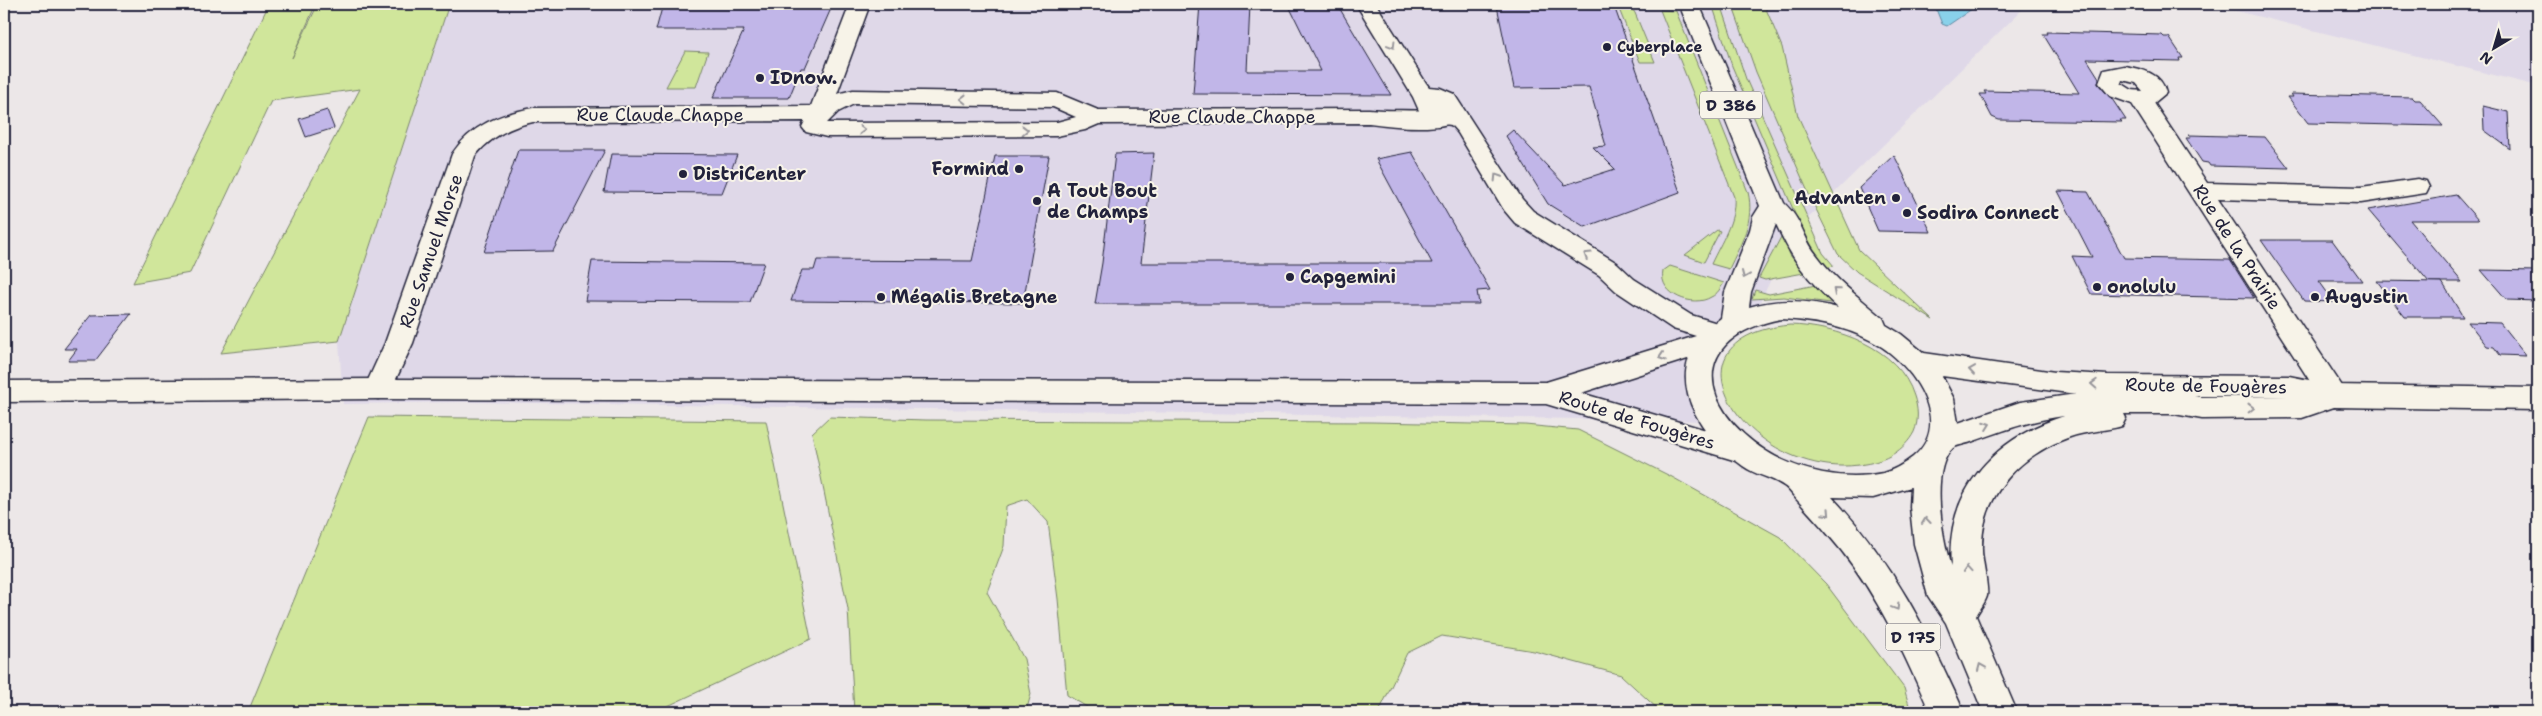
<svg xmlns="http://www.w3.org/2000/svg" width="2542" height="716" font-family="'Shantell Sans',sans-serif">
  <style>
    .built { fill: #dfd8e8 }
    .green { fill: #d0e69b; stroke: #79846b }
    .water { fill: #89d1ea; stroke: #608ba4 }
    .building { fill: #c1b6e8; stroke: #22223b }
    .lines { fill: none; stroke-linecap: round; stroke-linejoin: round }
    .street-casing { stroke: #22223b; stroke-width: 3 }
    .secondary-casing { stroke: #22223b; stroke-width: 3 }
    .primary-casing { stroke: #22223b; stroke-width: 3 }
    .street { fill: #f7f3e8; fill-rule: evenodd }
    .secondary { fill: #f7f3e8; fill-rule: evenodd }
    .primary { fill: #f7f3e8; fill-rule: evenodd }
    .oneway { stroke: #97959a }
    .poi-dot { fill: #22223b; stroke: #f7f3e8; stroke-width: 2 }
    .labels { text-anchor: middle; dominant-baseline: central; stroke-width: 4; stroke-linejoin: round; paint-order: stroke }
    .far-poi-label { font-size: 15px; font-weight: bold; fill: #22223b; stroke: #f7f3e8; text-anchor: start }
    .shield { fill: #f7f3e8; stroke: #62616f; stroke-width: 1 }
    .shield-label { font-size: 16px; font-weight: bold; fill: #22223b }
    .poi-label { font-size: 18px; font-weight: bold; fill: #22223b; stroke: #f7f3e8; text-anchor: start }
    .street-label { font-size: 18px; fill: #22223b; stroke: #f7f3e8 }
  </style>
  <rect width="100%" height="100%" fill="#ece7e8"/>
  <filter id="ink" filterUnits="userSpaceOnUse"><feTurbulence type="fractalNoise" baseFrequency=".02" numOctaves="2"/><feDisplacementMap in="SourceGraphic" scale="10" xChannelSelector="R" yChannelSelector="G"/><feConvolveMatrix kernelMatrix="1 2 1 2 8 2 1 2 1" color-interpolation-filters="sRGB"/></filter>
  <g filter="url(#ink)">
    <g class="built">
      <path d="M 449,4 L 2028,4 L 1793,233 L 1753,317 L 1701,365 L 1715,421 L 466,402 L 343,404 L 339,341 Z"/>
      <path d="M 2208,4 L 2538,4 L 2538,86 Z"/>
    </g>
    <g class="green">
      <path d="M 269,4 L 316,4 L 292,58 L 318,4 L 449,4 L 339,341 L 221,353 L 360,89 L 271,101 L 190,273 L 133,283 Z"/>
      <path d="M 1617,4 L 1629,4 L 1635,13 L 1655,62 L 1640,62 Z"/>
      <path d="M 1712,4 L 1721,4 L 1746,79 L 1823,253 L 1834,266 L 1824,268 L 1813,256 L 1732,66 Z"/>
      <path d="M 1732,4 L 1764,4 L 1782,47 L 1798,116 L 1859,250 L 1933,320 L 1857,272 L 1838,254 L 1811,199 L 1756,72 Z"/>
      <path d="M 1660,10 L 1676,11 L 1748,192 C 1755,221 1741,243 1729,269 L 1711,264 C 1721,242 1736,221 1734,197 Z"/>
      <path d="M 685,51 L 708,52 L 696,87 L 666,87 Z"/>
      <path d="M 1717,230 L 1720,231 L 1704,262 L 1685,255 Z"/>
      <path d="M 1781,237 L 1784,238 L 1790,255 L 1804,273 L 1765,280 L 1759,278 Z"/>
      <path d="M 1670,266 L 1724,283 C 1720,288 1718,294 1711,297 C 1694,308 1658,295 1663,271 Z"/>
      <path d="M 1816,285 L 1831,300 L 1831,303 L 1784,297 L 1752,299 L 1755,290 L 1769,294 Z"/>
      <path d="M 1790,325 C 1835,326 1899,347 1914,396 C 1918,408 1919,420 1914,432 C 1904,451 1885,461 1865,464 C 1754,485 1649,338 1790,325 Z"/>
      <path d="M 369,417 L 766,421 L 811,639 L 655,712 L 248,712 Z"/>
      <path d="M 829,417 L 926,420 L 1371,422 L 1525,425 L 1578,430 L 1672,477 L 1780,537 L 1826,584 L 1904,688 L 1911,712 L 1661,712 L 1621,675 L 1534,651 L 1442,636 L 1407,653 L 1379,712 L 1095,712 L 1067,695 L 1058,599 L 1048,522 L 1027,499 L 1006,506 L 1004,546 L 987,592 L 1024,659 L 1031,694 L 1026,712 L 854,712 L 848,609 L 812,433 Z"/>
    </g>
    <path class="water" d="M 1934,4 L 1979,4 L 1947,26 L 1942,24 Z"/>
    <g class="building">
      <path d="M 663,4 L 833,4 L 805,68 L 801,68 L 789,98 L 713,98 L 744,30 L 656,30 Z"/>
      <path d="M 1200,4 L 1250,4 L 1247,71 L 1321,71 L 1288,4 L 1337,4 L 1391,95 L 1193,94 Z"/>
      <path d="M 1497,6 L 1614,6 L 1680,192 L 1585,227 L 1548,204 L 1506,136 L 1513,130 L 1565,185 L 1615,169 L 1593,147 L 1606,146 L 1589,87 L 1514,88 Z"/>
      <path d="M 2047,32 L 2162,35 L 2164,37 L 2169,37 L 2183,58 L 2179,58 L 2180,61 L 2087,59 L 2099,78 L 2098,84 L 2112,99 L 2126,120 L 2120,120 L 2122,122 L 1999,120 L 1992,117 L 1980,94 L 1986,94 L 1984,91 L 2079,93 L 2043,34 L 2048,34 Z"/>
      <path d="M 2291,94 L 2412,97 L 2415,100 L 2420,100 L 2443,126 L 2308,123 L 2288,97 L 2293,97 Z"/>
      <path d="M 2483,106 L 2508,112 L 2510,149 L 2484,130 Z"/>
      <path d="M 327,110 L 334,128 L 306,137 L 299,119 Z"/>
      <path d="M 2189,135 L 2265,137 L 2289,168 L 2210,166 L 2208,163 L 2202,162 L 2186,138 L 2191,138 Z"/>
      <path d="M 518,150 L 605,150 L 553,251 L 484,252 Z"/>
      <path d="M 1412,152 L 1490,290 L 1477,291 L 1479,304 L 1095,304 L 1102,263 L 1115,154 L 1154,153 L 1141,263 L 1432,263 L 1376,159 Z"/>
      <path d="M 611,154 L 737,155 L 722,193 L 604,192 Z"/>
      <path d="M 1894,155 L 1901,169 L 1931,232 L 1878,231 L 1859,188 Z"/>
      <path d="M 995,156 L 1049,156 L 1023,303 L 791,301 L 802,270 L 814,270 L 817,260 L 972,261 Z"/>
      <path d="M 2058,191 L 2088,192 L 2124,258 L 2230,260 L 2254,298 L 2091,294 L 2072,256 L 2092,257 Z"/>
      <path d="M 2456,195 L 2478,220 L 2410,220 L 2462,282 L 2429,282 L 2368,210 Z"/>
      <path d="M 2261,240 L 2332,240 L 2362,281 L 2319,281 L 2334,302 L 2304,301 Z"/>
      <path d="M 592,261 L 764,263 L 750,302 L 585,301 Z"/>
      <path d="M 2481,270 L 2538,271 L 2538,301 L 2507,300 Z"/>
      <path d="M 2377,281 L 2442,282 L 2463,317 L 2405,317 Z"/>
      <path d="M 131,314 L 95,361 L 68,361 L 77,349 L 64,349 L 91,315 Z"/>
      <path d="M 2468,322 L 2500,323 L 2526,356 L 2500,355 L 2494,347 L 2487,346 Z"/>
    </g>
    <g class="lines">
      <g class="street-casing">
        <g id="street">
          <path d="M 850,4 L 870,4 L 837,94 L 853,90 L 1057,93 L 1098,110 L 1369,109 C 1395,112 1423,108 1448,114 L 1452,119 L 1448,124 C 1424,130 1394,126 1369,123 L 1099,124 L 1085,130 L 1057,136 L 827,137 L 806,132 L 802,127 L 805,121 L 533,122 C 510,127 490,137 475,156 L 413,343 L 388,396 L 378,399 L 368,396 L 364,389 L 385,343 L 452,154 C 471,125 500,114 533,108 L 811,106 ZM 854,104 L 1053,107 L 1076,117 L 1057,122 L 827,123 L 838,112 Z"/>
          <path d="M 2124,66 C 2142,69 2162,73 2166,93 L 2154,103 L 2207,183 L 2361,187 L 2417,179 L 2426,181 L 2429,187 L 2426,193 L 2361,203 L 2218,199 L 2344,389 L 2348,396 L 2344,403 L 2334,407 L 2324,403 L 2132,104 L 2110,96 L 2099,83 L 2104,70 ZM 2122,80 L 2136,83 L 2143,91 L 2132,90 L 2121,83 Z"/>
        </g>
      </g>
      <g class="secondary-casing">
        <path id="secondary" d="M 1356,4 L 1376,4 L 1426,83 L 1429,87 L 1440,88 L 1454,94 L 1522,199 L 1533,211 L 1617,263 L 1634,279 L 1691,315 L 1727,326 L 1731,333 L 1727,340 L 1722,341 L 1719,349 L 1581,393 L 1757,445 L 1762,453 L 1757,461 L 1747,464 L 1546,404 L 378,399 L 4,402 L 4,381 L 378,379 L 1546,382 L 1696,336 L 1673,329 L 1616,291 L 1599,275 L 1515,223 L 1504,210 L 1458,133 L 1451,125 L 1430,122 L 1421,115 L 1413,97 Z"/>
      </g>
      <g class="primary-casing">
        <path id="primary" d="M 1679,4 L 1699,4 L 1784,203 C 1803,221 1802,236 1816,254 C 1834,279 1860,298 1883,318 L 1886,325 L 1901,334 L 1924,353 L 2055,372 L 2108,375 L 2289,376 L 2334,385 L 2538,388 L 2538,410 L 2334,407 L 2302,418 L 2202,419 L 2174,414 L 2124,414 L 2126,418 L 2122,426 C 2105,431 2087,431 2070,437 C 2022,454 1982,493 1982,546 C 1981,559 1989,586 1987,596 C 1985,603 1979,610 1976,616 L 2017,712 L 1983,712 L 1946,623 L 1928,596 L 1914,544 L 1910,507 L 1911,487 L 1873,498 L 1832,497 C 1894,563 1927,631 1964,712 L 1930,712 C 1905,656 1880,599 1841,550 C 1828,534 1814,518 1799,502 C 1794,497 1789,489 1784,486 C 1771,477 1755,475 1743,466 C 1690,428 1657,364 1721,318 L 1725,292 L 1750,230 L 1753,217 L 1760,206 ZM 1776,224 C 1794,263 1807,279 1838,308 C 1808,300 1779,298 1749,307 L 1751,292 ZM 1781,319 C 1817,321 1851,327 1882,347 C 1915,369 1953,424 1913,457 C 1904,464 1894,470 1883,473 C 1845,481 1799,472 1766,451 C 1697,407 1688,337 1781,319 ZM 1942,376 L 2076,394 L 2020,402 L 1958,423 L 1954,399 ZM 2194,396 L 2287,396 L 2202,397 ZM 2064,416 C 1994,438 1945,491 1951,567 C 1943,540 1929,469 1953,448 C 1957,445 1966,444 1971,442 C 2002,431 2031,420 2064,416 Z"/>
      </g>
      <use href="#street" class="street"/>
      <use href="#secondary" class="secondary"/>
      <use href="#primary" class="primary"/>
    </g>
    <defs><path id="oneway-chevron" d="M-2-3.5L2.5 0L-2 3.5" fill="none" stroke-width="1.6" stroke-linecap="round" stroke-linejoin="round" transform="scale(1.25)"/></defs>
    <g class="oneway">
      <use href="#oneway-chevron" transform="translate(1392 45) rotate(59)"/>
      <use href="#oneway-chevron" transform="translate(963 99) rotate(-179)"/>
      <use href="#oneway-chevron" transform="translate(862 130)"/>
      <use href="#oneway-chevron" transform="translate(1025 130) rotate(-1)"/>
      <use href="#oneway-chevron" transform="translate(1497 177) rotate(-122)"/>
      <use href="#oneway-chevron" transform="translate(1587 255) rotate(-148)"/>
      <use href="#oneway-chevron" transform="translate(1745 275) rotate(113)"/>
      <use href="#oneway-chevron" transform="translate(1836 291) rotate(-139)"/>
      <use href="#oneway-chevron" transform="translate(1662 357) rotate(162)"/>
      <use href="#oneway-chevron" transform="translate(1972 370) rotate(-172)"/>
      <use href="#oneway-chevron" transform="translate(2094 384) rotate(-177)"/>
      <use href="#oneway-chevron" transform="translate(2251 408) rotate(-1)"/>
      <use href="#oneway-chevron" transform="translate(1987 425) rotate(-20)"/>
      <use href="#oneway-chevron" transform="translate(1827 513) rotate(47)"/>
      <use href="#oneway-chevron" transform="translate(1926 521) rotate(-96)"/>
      <use href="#oneway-chevron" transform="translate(1967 570) rotate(-95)"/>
      <use href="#oneway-chevron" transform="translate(1896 607) rotate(59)"/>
      <use href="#oneway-chevron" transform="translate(1981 667) rotate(-113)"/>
    </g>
  </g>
  <g class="poi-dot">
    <circle cx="1607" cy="47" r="5"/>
    <circle cx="760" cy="78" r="5"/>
    <circle cx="1019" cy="169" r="5"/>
    <circle cx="683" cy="174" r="5"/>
    <circle cx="1896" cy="198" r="5"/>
    <circle cx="1037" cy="201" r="5"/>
    <circle cx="1907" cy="213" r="5"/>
    <circle cx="1290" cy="277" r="5"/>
    <circle cx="2097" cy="287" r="5"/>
    <circle cx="881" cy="297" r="5"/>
    <circle cx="2315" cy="297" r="5"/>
  </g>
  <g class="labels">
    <g class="far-poi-label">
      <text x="1617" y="47">Cyberplace</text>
    </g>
    <g class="shield">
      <rect x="1700" y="91.5" width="62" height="27" rx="4"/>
      <rect x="1885.5" y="623.5" width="55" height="27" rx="4"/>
    </g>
    <g class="shield-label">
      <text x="1731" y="105">D 386</text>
      <text x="1913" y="637">D 175</text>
    </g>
    <g class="poi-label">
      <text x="770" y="78">IDnow.</text>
      <text x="1009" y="169" text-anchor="end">Formind</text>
      <text x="693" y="174">DistriCenter</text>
      <text x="1047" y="191">A Tout Bout<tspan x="1047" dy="21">de Champs</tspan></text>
      <text x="1886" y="198" text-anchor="end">Advanten</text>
      <text x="1917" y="213">Sodira Connect</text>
      <text x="1300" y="277">Capgemini</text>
      <text x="2107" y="287">onolulu</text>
      <text x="891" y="297">Mégalis Bretagne</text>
      <text x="2325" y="297">Augustin</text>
    </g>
    <g class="street-label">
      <text x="660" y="115">Rue Claude Chappe</text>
      <text x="1232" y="117">Rue Claude Chappe</text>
      <text transform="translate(2237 247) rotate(57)">Rue de la Prairie</text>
      <text transform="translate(431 251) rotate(-71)">Rue Samuel Morse</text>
      <text transform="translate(2206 386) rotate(1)">Route de Fougères</text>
      <text transform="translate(1637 420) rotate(17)">Route de Fougères</text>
    </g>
  </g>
  <rect width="2542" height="716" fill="none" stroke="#f7f3e8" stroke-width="20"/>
  <rect x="10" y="10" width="2522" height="696" fill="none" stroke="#22223b" stroke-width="2" filter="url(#ink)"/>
  <g transform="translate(2494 48) rotate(218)" stroke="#f7f3e8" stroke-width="4" paint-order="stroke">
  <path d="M0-4L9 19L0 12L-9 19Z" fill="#22223b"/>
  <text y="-8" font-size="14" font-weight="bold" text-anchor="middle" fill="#22223b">N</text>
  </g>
</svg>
